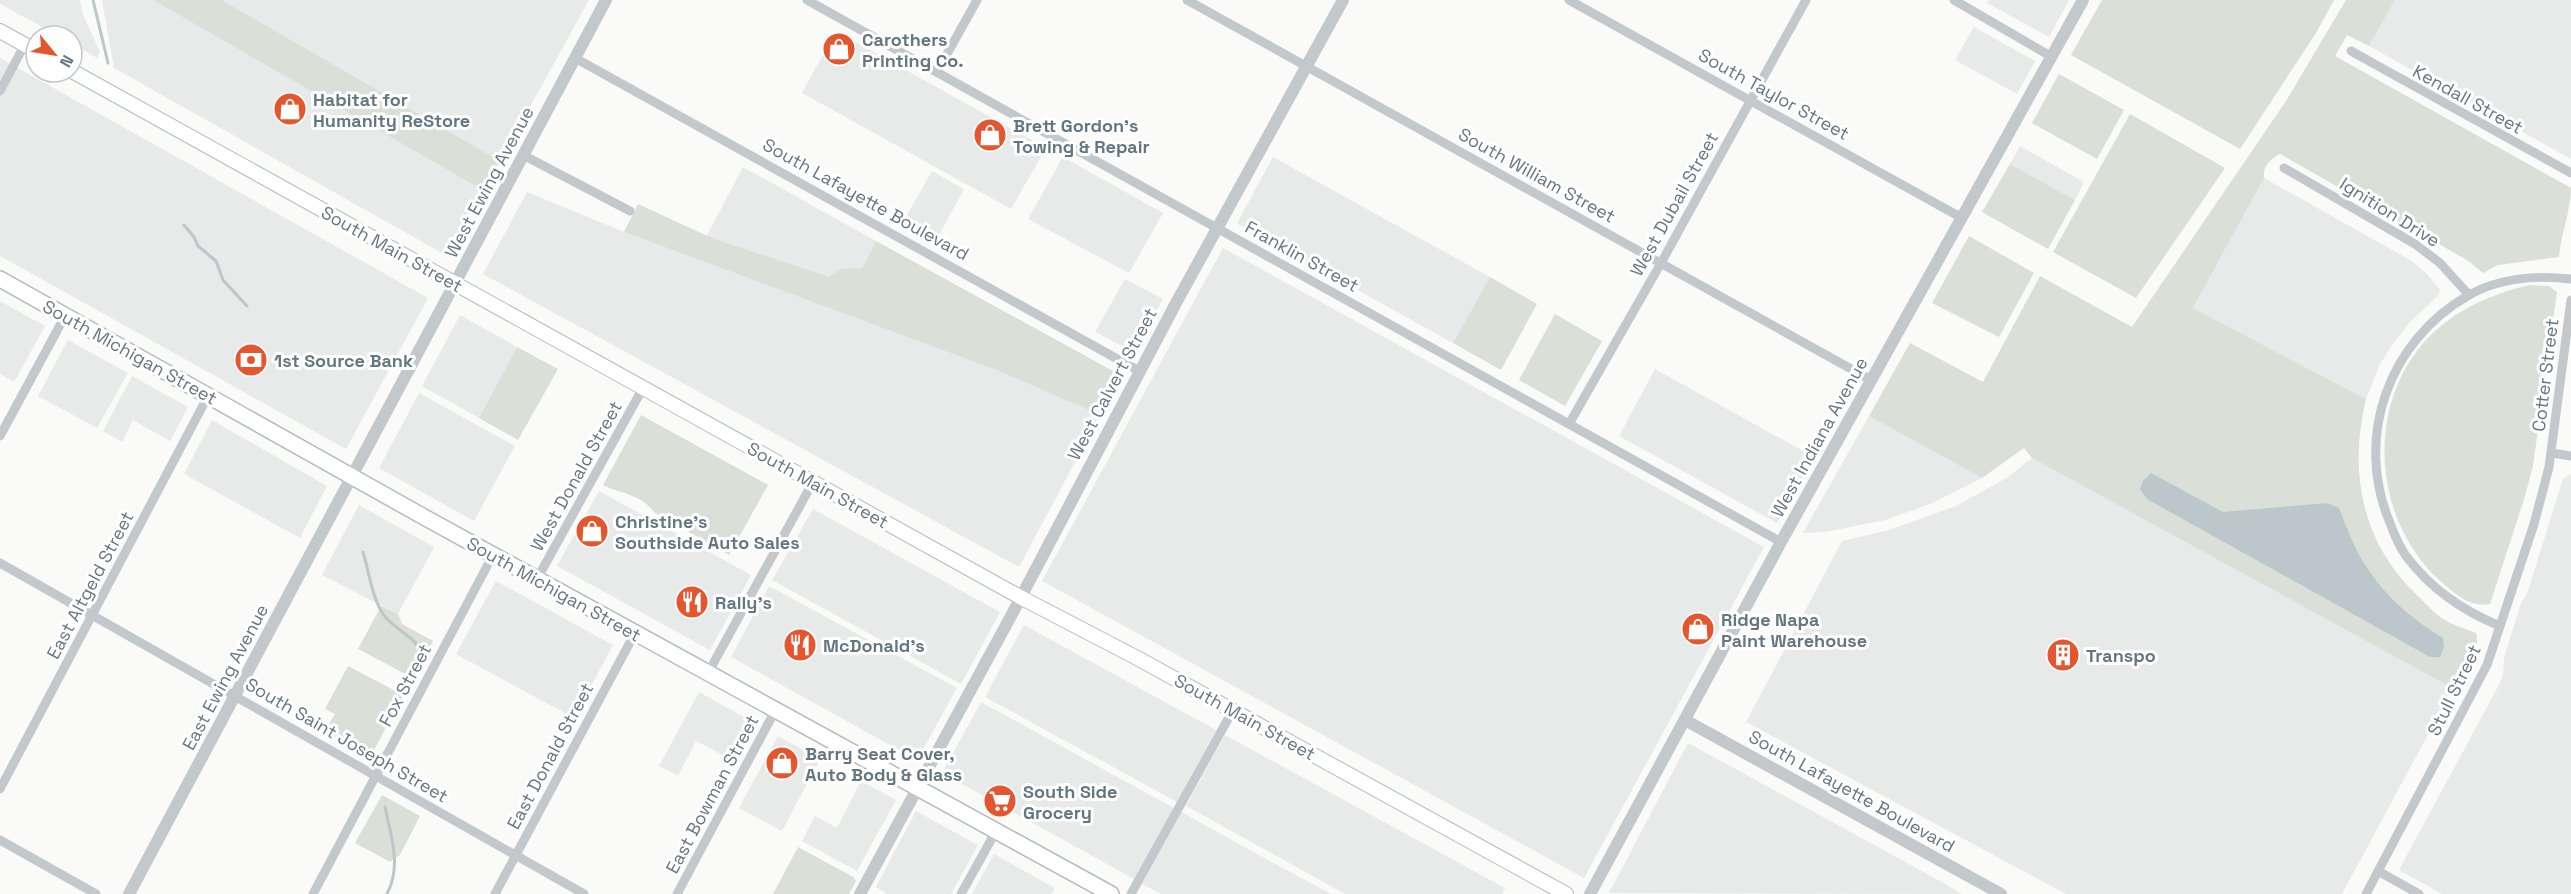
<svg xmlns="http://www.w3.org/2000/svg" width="2571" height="894" font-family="'Space Grotesk',sans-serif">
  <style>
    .built { fill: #e8e9e9 }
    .green { fill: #dadfd7 }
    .water { fill: #bbc7cb }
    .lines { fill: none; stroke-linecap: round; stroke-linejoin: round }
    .stream { stroke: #bbc7cb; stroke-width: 3 }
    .secondary-casing { stroke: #b3babf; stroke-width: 16 }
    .primary-casing { stroke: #b5babe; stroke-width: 18 }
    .minor { stroke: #c3c8cc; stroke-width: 9 }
    .tertiary { stroke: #c3c8cc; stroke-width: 12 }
    .secondary { stroke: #fff; stroke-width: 14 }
    .primary { stroke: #fff; stroke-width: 15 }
    .labels { text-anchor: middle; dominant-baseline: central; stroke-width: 6; stroke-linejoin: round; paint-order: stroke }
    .poi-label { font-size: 18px; font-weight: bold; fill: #657683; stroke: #fff; text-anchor: start }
    .street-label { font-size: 18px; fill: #657683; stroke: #fff }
  </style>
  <rect width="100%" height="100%" fill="#fafaf8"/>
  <g class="built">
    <path d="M 0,0 L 80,0 L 82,12 L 100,52 L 97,58 L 72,43 L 72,36 L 59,36 L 0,4 Z"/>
    <path d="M 102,0 L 153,0 L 484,191 L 449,257 L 114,68 Z"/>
    <path d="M 222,0 L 589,0 L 500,161 Z"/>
    <path d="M 1989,0 L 2069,0 L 2049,37 L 1987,3 Z"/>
    <path d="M 2395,0 L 2571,0 L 2571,159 L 2369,46 Z"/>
    <path d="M 1974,27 L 2035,61 L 2017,94 L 1955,60 Z"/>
    <path d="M 836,31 L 1046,148 L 1011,209 L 802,93 Z"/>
    <path d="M 0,58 L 428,298 L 346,449 L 0,256 Z"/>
    <path d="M 2020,146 L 2084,182 L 2075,200 L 2010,164 Z"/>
    <path d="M 1063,157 L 1163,213 L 1129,273 L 1028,219 Z"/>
    <path d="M 1273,157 L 1490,277 L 1453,343 L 1237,223 Z"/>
    <path d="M 743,167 L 876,241 L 847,296 L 704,241 Z"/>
    <path d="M 932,171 L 964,189 L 935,242 L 902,224 Z"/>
    <path d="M 2264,178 L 2410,260 L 2427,274 L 2440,290 L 2438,296 L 2410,322 L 2393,344 L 2380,364 L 2366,399 L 2193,308 Z"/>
    <path d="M 527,192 L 624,232 L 999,371 L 1100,415 L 1019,567 L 483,274 Z"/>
    <path d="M 1223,248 L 1764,547 L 1584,878 L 1042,581 Z"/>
    <path d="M 1125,279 L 1163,299 L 1134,352 L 1095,332 Z"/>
    <path d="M 0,301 L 45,326 L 14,382 L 0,374 Z"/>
    <path d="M 460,315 L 517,347 L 479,418 L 422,386 Z"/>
    <path d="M 68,340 L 128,373 L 97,428 L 38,396 Z"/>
    <path d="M 1655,369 L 1814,457 L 1777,523 L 1619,436 Z"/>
    <path d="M 132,376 L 188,407 L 170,441 L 133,420 L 122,442 L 103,431 Z"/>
    <path d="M 419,393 L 515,446 L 474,521 L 379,468 Z"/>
    <path d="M 1869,416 L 1982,478 L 1930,504 L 1885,520 L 1825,532 L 1803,533 Z"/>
    <path d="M 212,420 L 327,486 L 300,538 L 184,474 Z"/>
    <path d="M 2032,458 L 2453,688 L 2342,894 L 2066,894 L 1746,722 L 1842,541 L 1889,530 L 1956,506 L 2008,477 Z"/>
    <path d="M 2571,474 L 2571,894 L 2442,894 L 2399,870 L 2500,683 L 2503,675 L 2504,658 L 2521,603 L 2527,594 L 2563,479 Z"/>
    <path d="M 599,491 L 751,575 L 710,650 L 557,566 Z"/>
    <path d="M 359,505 L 434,547 L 398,614 L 322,575 Z"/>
    <path d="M 813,509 L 1000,612 L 961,684 L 772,580 Z"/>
    <path d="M 496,581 L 613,645 L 574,718 L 456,654 Z"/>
    <path d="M 769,586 L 957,688 L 917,760 L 731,657 Z"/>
    <path d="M 1024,625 L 1216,730 L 1177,802 L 985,697 Z"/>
    <path d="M 699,692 L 755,723 L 734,761 L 696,741 L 678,776 L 659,766 Z"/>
    <path d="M 981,702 L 1174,808 L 1134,879 L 942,773 Z"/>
    <path d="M 1225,735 L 1505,888 L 1502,894 L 1345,894 L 1186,806 Z"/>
    <path d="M 778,736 L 820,759 L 782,831 L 739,808 Z"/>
    <path d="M 1688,743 L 1940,881 L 1962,894 L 1609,893 Z"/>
    <path d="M 861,781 L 896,800 L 857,871 L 802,841 L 815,816 L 837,828 Z"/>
    <path d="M 916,811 L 978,845 L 951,894 L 887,894 L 876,887 Z"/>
    <path d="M 1182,812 L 1237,843 L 1331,894 L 1161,894 L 1142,884 Z"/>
    <path d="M 994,854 L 1055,888 L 1051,894 L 972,894 Z"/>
  </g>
  <g class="green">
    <path d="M 153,0 L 222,0 L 500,161 L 484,191 Z"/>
    <path d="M 2102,0 L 2334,0 L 2316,33 L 2240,149 L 2071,55 Z"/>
    <path d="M 2346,0 L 2395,0 L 2369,46 L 2347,35 L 2335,56 L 2571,188 C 2571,211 2561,233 2559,257 L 2498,265 L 2483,273 L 2467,260 L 2280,154 C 2271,158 2262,167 2264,178 L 2193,308 L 2366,399 C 2348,473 2362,544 2419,597 C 2426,604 2434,613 2443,619 C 2453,625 2465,629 2476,633 C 2481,651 2464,675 2456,690 L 2032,458 L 2024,448 L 1982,478 L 1869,416 L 1910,343 L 1983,382 L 2040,276 L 2132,327 L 2286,101 Z"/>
    <path d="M 2059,74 L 2124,110 L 2097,159 L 2032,123 Z"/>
    <path d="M 2130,114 L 2225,168 L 2136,298 L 2053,252 Z"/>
    <path d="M 2010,164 L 2075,200 L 2048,249 L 1982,212 Z"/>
    <path d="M 638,204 L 714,239 L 829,277 L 841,269 L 862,268 L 876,241 L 1122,376 L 1100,415 L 999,371 L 624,232 Z"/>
    <path d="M 1969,236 L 2034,273 L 1999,337 L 1932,303 Z"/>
    <path d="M 1490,277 L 1537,304 L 1501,370 L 1453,343 Z"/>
    <path d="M 2530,285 L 2549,286 L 2557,292 L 2533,466 L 2525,496 L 2490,604 C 2471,607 2459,597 2446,586 C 2370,524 2362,397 2436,330 C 2464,306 2495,293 2530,285 Z"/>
    <path d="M 1555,314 L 1602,341 L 1565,406 L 1519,380 Z"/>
    <path d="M 517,347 L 558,369 L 518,440 L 479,418 Z"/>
    <path d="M 641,415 L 768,485 L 729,555 L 654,512 C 641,494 621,494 603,485 Z"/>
    <path d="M 381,606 L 398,614 L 402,624 L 433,641 L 413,678 L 358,649 Z"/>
    <path d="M 348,666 L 403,695 L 371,756 L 325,731 L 335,714 L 325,709 Z"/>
    <path d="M 382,795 L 420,816 L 400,855 L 390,862 L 355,843 Z"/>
    <path d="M 798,847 L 853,877 L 856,881 L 849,894 L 773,894 Z"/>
  </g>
  <path class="water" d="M 2151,473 L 2223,512 L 2327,503 L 2339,508 C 2344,521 2349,534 2355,547 C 2374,586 2406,616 2443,638 L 2444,647 L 2440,657 L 2430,657 L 2147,499 L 2140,489 L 2143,481 Z"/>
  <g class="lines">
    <g class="stream">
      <path d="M 93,0 L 108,63"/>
      <path d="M 184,225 L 194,237 L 198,246 L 216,261 L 223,280 L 247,306"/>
      <path d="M 363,552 C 369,572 372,597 383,614 C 392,628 416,637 419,650"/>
      <path d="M 385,807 C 391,837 402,865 387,894"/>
    </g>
    <g class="secondary-casing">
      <g id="secondary">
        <path d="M 0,31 L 36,51"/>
        <path d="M 72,71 L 1020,597 L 1139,659 L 1566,894"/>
      </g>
    </g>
    <g class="primary-casing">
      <path id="primary" d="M 0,279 L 424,517 L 1111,894"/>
    </g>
    <g class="minor">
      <path d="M 807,0 L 1781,542"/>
      <path d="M 1187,0 L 1871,380"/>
      <path d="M 1569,0 L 1962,218"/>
      <path d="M 1954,0 L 2052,57"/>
      <path d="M 2351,51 L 2571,173"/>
      <path d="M 575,58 L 1139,371"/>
      <path d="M 937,72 L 977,0"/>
      <path d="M 0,91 L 25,44"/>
      <path d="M 523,155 L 630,211"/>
      <path d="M 2284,168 L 2415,244 L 2440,263 L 2469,295"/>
      <path d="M 1569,424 L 1661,263 L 1806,0"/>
      <path d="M 0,436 L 65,316"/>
      <path d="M 2552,453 L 2571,456"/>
      <path d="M 0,563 L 584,894"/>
      <path d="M 537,579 L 643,388"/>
      <path d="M 2500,626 C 2463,611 2430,588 2406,556 C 2399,546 2394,534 2390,523 C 2354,438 2388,341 2469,295 C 2499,278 2537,275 2571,279"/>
      <path d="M 708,673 L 813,482"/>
      <path d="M 0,789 L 208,396"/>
      <path d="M 0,840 L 96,894"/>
      <path d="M 2378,871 L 2419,894"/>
      <path d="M 313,894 L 493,555"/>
      <path d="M 495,894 L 635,633"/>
      <path d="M 677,894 L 776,709"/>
      <path d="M 961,894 L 996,831"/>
      <path d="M 1131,894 L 1233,710"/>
      <path d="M 2366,894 L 2487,665 L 2534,524 L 2549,467 L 2571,300"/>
    </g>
    <g class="tertiary">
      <path d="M 1685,720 L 2001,894"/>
      <path d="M 129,894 L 606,0"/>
      <path d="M 860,894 L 1011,616 L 1176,303 L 1343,0"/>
      <path d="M 1590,894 L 1781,542 L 2083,0"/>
    </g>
    <use href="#secondary" class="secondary"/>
    <use href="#primary" class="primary"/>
  </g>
  <defs>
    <g id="shop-disc" transform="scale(1.725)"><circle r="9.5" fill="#e4572e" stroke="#fff"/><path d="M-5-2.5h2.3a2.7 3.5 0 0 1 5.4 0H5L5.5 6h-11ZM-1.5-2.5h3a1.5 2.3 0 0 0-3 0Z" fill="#fff"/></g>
    <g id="bank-disc" transform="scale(1.725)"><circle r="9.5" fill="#e4572e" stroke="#fff"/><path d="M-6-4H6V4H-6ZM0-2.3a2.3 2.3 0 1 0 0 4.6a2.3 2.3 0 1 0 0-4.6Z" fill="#fff"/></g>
    <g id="restaurant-disc" transform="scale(1.725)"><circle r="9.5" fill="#e4572e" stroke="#fff"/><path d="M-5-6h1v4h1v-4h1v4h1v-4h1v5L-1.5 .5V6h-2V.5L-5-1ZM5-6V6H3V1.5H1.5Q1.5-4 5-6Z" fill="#fff"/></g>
    <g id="building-disc" transform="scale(1.725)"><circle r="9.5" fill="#e4572e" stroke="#fff"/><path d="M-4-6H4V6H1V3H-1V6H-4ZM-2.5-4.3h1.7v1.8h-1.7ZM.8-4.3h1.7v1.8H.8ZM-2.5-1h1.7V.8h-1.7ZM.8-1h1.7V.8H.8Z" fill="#fff"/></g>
    <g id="supermarket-disc" transform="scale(1.725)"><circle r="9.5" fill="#e4572e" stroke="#fff"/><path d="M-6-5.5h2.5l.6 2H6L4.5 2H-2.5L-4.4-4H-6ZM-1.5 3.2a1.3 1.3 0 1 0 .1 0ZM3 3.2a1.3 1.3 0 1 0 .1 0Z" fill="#fff"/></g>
  </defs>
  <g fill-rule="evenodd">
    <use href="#shop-disc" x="839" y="49"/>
    <use href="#shop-disc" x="290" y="109"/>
    <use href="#shop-disc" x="990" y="135"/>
    <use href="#bank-disc" x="251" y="360"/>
    <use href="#shop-disc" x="592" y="531"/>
    <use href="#restaurant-disc" x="692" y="602"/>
    <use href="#shop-disc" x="1698" y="629"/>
    <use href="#restaurant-disc" x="800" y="645"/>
    <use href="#building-disc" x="2063" y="655"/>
    <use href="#shop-disc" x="782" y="763"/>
    <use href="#supermarket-disc" x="1000" y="801"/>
  </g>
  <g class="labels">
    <g class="poi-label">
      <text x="862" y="39">Carothers<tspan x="862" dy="21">Printing Co.</tspan></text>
      <text x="313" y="99">Habitat for<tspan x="313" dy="21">Humanity ReStore</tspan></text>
      <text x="1013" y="125">Brett Gordon's<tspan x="1013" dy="21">Towing &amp; Repair</tspan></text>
      <text x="274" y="360">1st Source Bank</text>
      <text x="615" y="521">Christine's<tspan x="615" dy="21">Southside Auto Sales</tspan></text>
      <text x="715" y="602">Rally's</text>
      <text x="1721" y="619">Ridge Napa<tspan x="1721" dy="21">Paint Warehouse</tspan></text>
      <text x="823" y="645">McDonald's</text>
      <text x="2086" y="655">Transpo</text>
      <text x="805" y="753">Barry Seat Cover,<tspan x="805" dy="21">Auto Body &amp; Glass</tspan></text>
      <text x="1023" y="791">South Side<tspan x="1023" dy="21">Grocery</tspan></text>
    </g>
    <g class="street-label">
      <text transform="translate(1774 94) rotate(29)">South Taylor Street</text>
      <text transform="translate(2468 99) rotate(29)">Kendall Street</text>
      <text transform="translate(1537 175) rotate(29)">South William Street</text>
      <text transform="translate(489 182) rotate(-62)">West Ewing Avenue</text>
      <text transform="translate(866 199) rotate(29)">South Lafayette Boulevard</text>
      <text transform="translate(1674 204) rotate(-61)">West Dubail Street</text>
      <text transform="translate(2390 212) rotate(32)">Ignition Drive</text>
      <text transform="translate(392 249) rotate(29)">South Main Street</text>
      <text transform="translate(1302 256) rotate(29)">Franklin Street</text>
      <text transform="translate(130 352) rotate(29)">South Michigan Street</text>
      <text transform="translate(2545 375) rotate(-83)">Cotter Street</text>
      <text transform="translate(1112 384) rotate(-62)">West Calvert Street</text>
      <text transform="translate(1819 437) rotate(-61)">West Indiana Avenue</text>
      <text transform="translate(576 476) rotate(-61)">West Donald Street</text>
      <text transform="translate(818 485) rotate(29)">South Main Street</text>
      <text transform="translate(90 585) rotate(-62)">East Altgeld Street</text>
      <text transform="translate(554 589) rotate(29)">South Michigan Street</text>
      <text transform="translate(225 677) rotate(-62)">East Ewing Avenue</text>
      <text transform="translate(405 685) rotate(-62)">Fox Street</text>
      <text transform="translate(2454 690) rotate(-64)">Stull Street</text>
      <text transform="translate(1245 717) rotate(29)">South Main Street</text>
      <text transform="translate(347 740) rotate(30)">South Saint Joseph Street</text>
      <text transform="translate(550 756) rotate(-62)">East Donald Street</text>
      <text transform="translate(1852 791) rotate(29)">South Lafayette Boulevard</text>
      <text transform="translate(712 794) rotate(-62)">East Bowman Street</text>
    </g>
  </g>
  <g transform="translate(54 54) rotate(120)"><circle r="28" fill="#ffffff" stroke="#c1c8cd" stroke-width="1.5"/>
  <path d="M0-4.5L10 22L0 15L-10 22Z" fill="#e4572e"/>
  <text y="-9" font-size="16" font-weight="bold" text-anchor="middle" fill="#657683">N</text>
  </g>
</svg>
